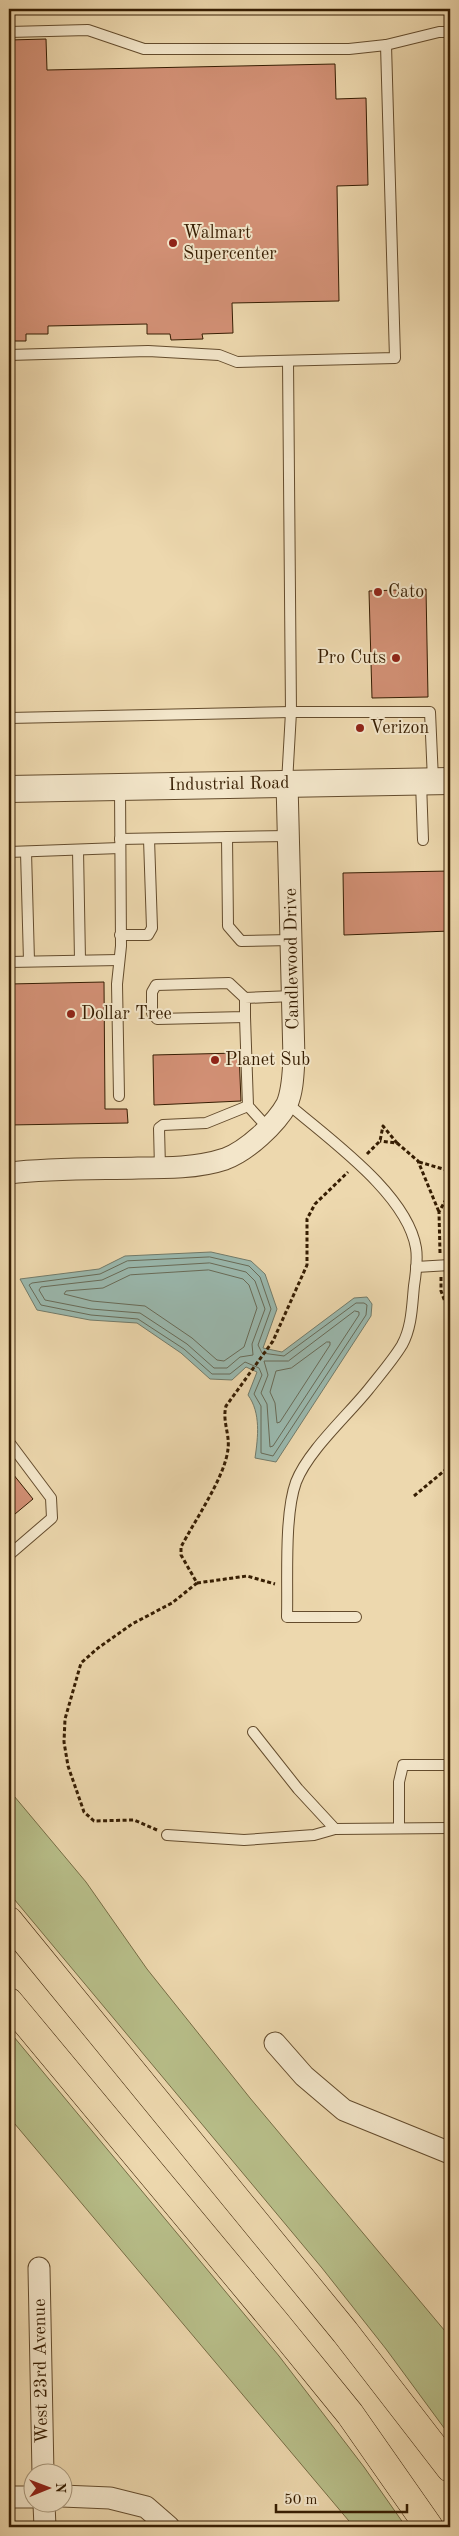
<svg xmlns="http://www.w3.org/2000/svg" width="459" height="2536" font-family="'Old Standard TT',serif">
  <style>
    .green { fill: #b8bf8a; stroke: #776e46 }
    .water { fill: #9ab9af; stroke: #727b6a }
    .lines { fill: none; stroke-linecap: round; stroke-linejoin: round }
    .shore { stroke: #686b58; stroke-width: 1 }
    .building { fill: #d29075; stroke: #361d02 }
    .service-casing { stroke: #644c2d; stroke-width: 12 }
    .minor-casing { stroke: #644c2d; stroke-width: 23 }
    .tertiary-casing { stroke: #644c2d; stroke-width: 28 }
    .motorway-casing { stroke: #361d02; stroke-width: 29 }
    .path { stroke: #361d02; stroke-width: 3; stroke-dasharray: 4 2.5; stroke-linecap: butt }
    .service { stroke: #f3e6ca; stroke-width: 10 }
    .minor { stroke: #f3e6ca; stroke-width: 21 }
    .tertiary { stroke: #f3e6ca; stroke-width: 26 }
    .motorway { stroke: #edd8ae; stroke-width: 28 }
    .poi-dot { fill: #8f2418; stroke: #f3e6ca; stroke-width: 2 }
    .labels { text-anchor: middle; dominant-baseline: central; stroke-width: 4; stroke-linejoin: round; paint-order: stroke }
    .poi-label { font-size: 18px; fill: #361d02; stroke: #f3e6ca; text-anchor: start }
    .street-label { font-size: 18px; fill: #361d02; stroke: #f3e6ca }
  </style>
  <rect width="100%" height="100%" fill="#edd8ae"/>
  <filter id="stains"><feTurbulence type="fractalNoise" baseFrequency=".004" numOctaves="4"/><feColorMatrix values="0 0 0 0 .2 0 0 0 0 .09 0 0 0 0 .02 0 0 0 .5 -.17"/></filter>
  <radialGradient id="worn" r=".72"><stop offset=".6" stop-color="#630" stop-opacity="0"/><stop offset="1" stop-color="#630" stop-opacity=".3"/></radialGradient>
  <g class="green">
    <path d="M 9,1790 L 86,1882 L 147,1969 L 250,2098 L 450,2337 L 450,2436 L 386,2349 L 322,2268 L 9,1893 Z"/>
    <path d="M 9,2031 L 279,2356 L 364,2467 L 406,2527 L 354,2527 L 9,2117 Z"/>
  </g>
  <path class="water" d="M 211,1252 L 251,1261 L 265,1274 L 277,1309 L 263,1348 L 282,1352 L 354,1298 L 367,1297 L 372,1304 L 371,1316 L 276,1462 L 255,1458 C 258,1437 261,1413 248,1395 L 257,1372 L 246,1367 L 232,1380 L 210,1379 L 181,1353 L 137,1323 L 90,1320 L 37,1310 L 20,1279 L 99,1269 L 125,1256 Z"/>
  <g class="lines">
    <g class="shore">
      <path d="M 210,1257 L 249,1266 L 260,1277 L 271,1309 L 258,1345 L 262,1353 L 284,1356 L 356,1303 L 364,1303 L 367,1305 L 366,1315 L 273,1456 L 261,1453 L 261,1406 L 254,1394 L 262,1375 L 259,1368 L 245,1362 L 230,1374 L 212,1374 L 184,1349 L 138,1319 L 91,1315 L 41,1305 L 29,1285 L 32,1283 L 100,1274 L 127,1261 Z"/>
      <path d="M 210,1263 L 246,1272 L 255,1281 L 265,1309 L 252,1344 L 253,1355 L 240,1357 L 227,1368 L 214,1368 L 187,1344 L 140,1313 L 91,1309 L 45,1300 L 39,1290 L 41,1287 L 102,1280 L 128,1268 Z"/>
      <path d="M 209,1270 L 243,1279 L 249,1285 L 257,1308 L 244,1347 L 224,1361 L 217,1360 L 192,1338 L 145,1306 L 92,1301 L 64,1294 L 66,1291 L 103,1288 L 130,1275 Z"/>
      <path d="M 355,1311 L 359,1312 L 359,1315 L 273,1446 L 270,1447 L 267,1404 L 261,1393 L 268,1375 L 264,1361 L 288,1361 Z"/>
      <path d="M 327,1342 L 330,1342 L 330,1345 L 280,1422 L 277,1423 L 275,1403 L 270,1392 L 276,1371 L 291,1368 Z"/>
    </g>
  </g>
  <g class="building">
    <path d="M 46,39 L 47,70 L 335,64 L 336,99 L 366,98 L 368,185 L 337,186 L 339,301 L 232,303 L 233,333 L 202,334 L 203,339 L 171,340 L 170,334 L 147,334 L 147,324 L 48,326 L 48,334 L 26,334 L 26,341 L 9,341 L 9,40 Z"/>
    <path d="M 426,589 L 428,697 L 372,698 L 369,591 Z"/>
    <path d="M 450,871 L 450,931 L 344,935 L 343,873 Z"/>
    <path d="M 104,982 L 105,1109 L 127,1109 L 128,1123 L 9,1125 L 9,984 Z"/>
    <path d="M 239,1053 L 241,1101 L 154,1105 L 153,1055 Z"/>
    <path d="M 9,1469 L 33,1499 L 9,1519 Z"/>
  </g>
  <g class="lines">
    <g class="service-casing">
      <g id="service">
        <path d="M 9,32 L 88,30 L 144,49 L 349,49 L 386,45 L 439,32 L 450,32"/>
        <path d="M 9,355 L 148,351 L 219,355 L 237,362 L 395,358 L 386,45"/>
        <path d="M 9,718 L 291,712 L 430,712 L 433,780"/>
        <path d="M 421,782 L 423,840"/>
        <path d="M 287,783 L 291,712 L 288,361"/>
        <path d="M 227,837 L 228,926 L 241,941 L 291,940"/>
        <path d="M 120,839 L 288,836"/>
        <path d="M 78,850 L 80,960"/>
        <path d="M 9,852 L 120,848"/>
        <path d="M 26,852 L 29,961"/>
        <path d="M 120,935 L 148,935 L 152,928 L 149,839"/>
        <path d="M 9,962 L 119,960"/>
        <path d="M 245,998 L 245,1017 L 157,1019 L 152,1013 L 152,992 L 156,985 L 229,983 L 245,998 L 293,996"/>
        <path d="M 245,1017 L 248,1106 L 268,1128"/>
        <path d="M 119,1096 L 117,984 L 121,946 L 120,788"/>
        <path d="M 287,1103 C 327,1138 407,1193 416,1248 C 418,1260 416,1273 414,1286 C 412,1305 412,1327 402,1345 C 393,1360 379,1376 368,1390 C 347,1416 308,1451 296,1482 C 284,1515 288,1581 287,1617 L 356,1617"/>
        <path d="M 160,1168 L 159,1128 L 163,1125 L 206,1123 L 248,1106"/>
        <path d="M 416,1267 L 450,1265"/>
        <path d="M 9,1442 L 51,1498 L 52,1518 L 9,1555"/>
        <path d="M 253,1732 L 298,1789 L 335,1829"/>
        <path d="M 399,1828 L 399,1782 L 403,1765 L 450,1765"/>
        <path d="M 167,1835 L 244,1840 L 314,1835 L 335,1829 L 450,1828"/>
      </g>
    </g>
    <g class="minor-casing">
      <g id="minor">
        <path d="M 9,1173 C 52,1168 95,1169 138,1168 C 166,1168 198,1168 225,1159 C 247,1151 276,1124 287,1104 C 293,1090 293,1073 294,1059 L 287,783"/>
        <path d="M 275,2043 L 304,2076 L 344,2110 L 450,2153"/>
        <path d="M 39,2268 L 43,2474"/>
        <path d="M 62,2496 L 110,2498 L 146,2507 L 169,2527"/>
        <path d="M 9,2497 L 32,2497"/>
        <path d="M 44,2504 L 45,2527"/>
      </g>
    </g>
    <g class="tertiary-casing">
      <path id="tertiary" d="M 9,789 L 450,781"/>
    </g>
    <g class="motorway-casing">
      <g id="motorway">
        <path d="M 9,1921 L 345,2332 L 450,2468"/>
        <path d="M 9,2002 L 276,2323 L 350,2414 L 429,2527"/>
      </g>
    </g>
    <g class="path">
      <path d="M 397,1143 L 418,1161 L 439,1212"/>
      <path d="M 367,1154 L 380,1141 L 383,1126 L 397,1143 L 380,1141"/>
      <path d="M 419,1162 L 450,1171"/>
      <path d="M 440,1253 L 439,1212 L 450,1192"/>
      <path d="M 441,1277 L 441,1291 L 450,1315"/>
      <path d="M 414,1496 L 450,1466"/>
      <path d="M 197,1583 L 247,1576 L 275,1584"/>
      <path d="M 157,1830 L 134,1820 L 94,1821 L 84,1812 L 68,1766 L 64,1742 L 65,1719 L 81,1663 L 98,1648 L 132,1624 L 172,1603 L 197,1583 L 181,1555 L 181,1547 C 195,1520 225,1477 228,1449 C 230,1434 222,1421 226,1406 L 273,1341 L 307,1265 L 307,1219 L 315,1204 L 348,1172"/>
    </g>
    <use href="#service" class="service"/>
    <use href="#minor" class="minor"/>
    <use href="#tertiary" class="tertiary"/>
    <use href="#motorway" class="motorway"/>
  </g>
  <g class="poi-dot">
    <circle cx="173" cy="243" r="5"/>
    <circle cx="378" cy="592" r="5"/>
    <circle cx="396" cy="658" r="5"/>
    <circle cx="360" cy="728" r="5"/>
    <circle cx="71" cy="1014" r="5"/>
    <circle cx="215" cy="1060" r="5"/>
  </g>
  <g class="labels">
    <g class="poi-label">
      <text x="183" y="233">Walmart<tspan x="183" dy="21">Supercenter</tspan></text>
      <text x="388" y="592">Cato</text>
      <text x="386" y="658" text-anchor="end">Pro Cuts</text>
      <text x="370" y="728">Verizon</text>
      <text x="81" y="1014">Dollar Tree</text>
      <text x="225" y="1060">Planet Sub</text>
    </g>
    <g class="street-label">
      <text transform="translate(229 784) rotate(-1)">Industrial Road</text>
      <text transform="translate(292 959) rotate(-91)">Candlewood Drive</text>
      <text transform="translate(41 2371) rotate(-91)">West 23rd Avenue</text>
    </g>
  </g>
  <rect width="459" height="2536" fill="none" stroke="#edd8ae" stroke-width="30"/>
  <rect x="10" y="10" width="439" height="2516" fill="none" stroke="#361d02" stroke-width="2.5"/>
  <rect x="15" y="15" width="429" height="2506" fill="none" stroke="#361d02"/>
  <g transform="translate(48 2488) rotate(89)"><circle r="24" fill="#f3e6ca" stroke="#a7967a"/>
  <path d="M0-4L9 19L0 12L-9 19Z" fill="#8f2418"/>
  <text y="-8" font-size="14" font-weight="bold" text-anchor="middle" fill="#361d02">N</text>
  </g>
  <path d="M276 2504v8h131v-8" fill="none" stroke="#361d02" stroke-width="2.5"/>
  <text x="284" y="2504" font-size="15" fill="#361d02" stroke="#f3e6ca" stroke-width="4" paint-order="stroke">50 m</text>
  <rect width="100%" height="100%" filter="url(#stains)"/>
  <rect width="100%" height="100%" fill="url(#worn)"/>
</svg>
